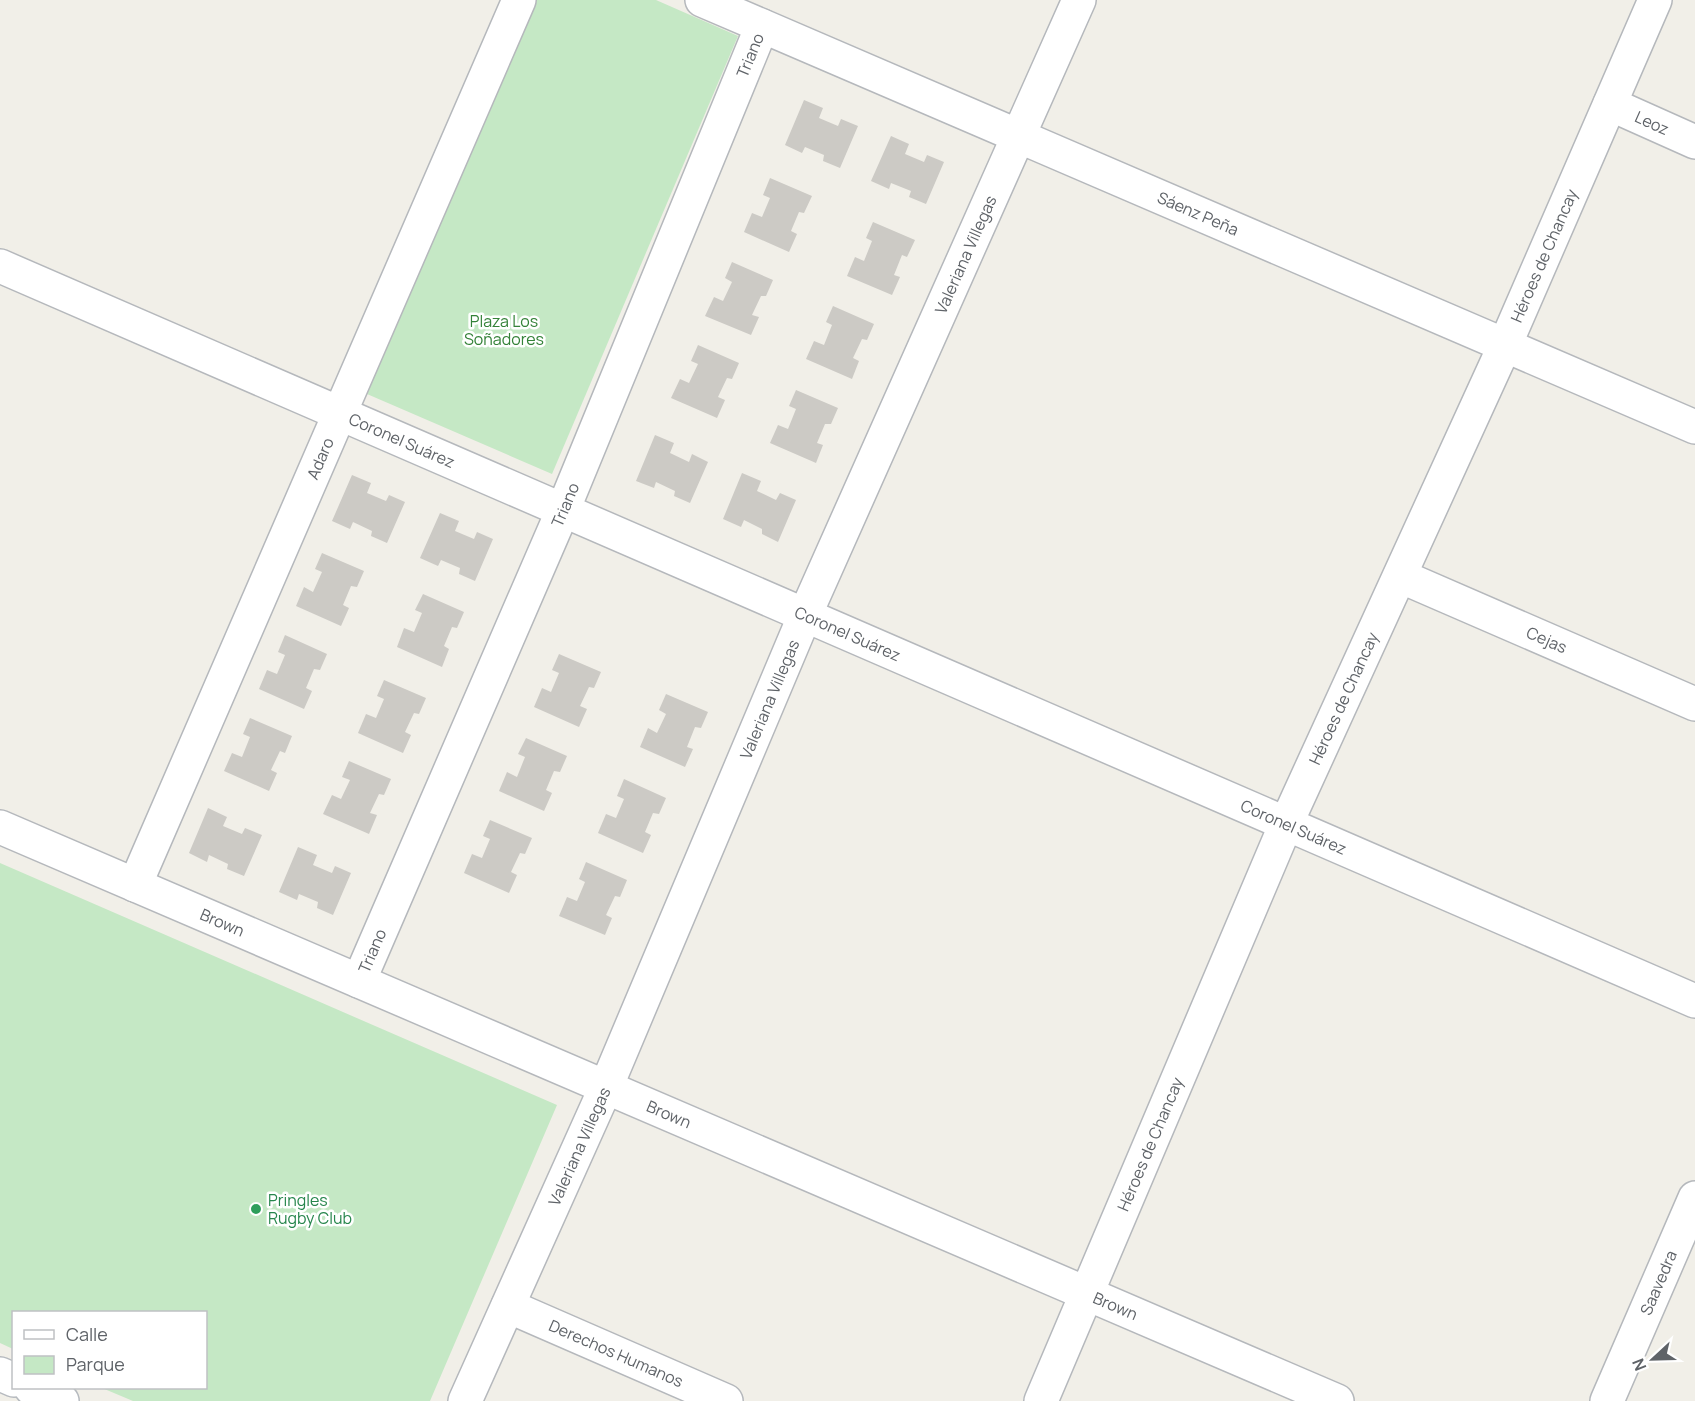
<svg xmlns="http://www.w3.org/2000/svg" width="1695" height="1401" font-family="Manrope,sans-serif">
  <style>
    .green { fill: #c5e8c5 }
    .building { fill: #cccac5 }
    .lines { fill: none; stroke-linecap: round; stroke-linejoin: round }
    .minor-casing { stroke: #b5b8bc; stroke-width: 36 }
    .secondary-casing { stroke: #b6babf; stroke-width: 36 }
    .minor { stroke: #fff; stroke-width: 33 }
    .secondary { stroke: #fff; stroke-width: 33 }
    .leisure-dot { fill: #2e9e5b; stroke: #fff; stroke-width: 2 }
    .labels { text-anchor: middle; dominant-baseline: central; stroke-width: 5; stroke-linejoin: round; paint-order: stroke }
    .street-label { font-size: 16px; fill: #5f6368; stroke: #fff }
    .park-label { font-size: 16px; fill: #348238; stroke: #fff }
    .leisure-label { font-size: 16px; fill: #27864d; stroke: #fff; text-anchor: start }
  </style>
  <rect width="100%" height="100%" fill="#f1efe8"/>
  <g class="green">
    <path d="M 535,0 L 656,0 L 738,36 L 552,474 L 367,394 Z"/>
    <path d="M 0,863 L 557,1105 L 430,1401 L 133,1401 L 102,1388 L 206,1388 L 206,1312 L 14,1312 L 13,1349 L 0,1343 Z"/>
  </g>
  <g class="building">
    <path d="M 804,100 L 823,108 L 819,118 L 838,126 L 841,119 L 858,126 L 840,168 L 823,161 L 824,155 L 805,147 L 802,153 L 785,145 Z"/>
    <path d="M 891,136 L 909,144 L 905,154 L 924,162 L 927,155 L 944,162 L 926,204 L 909,197 L 911,191 L 891,183 L 889,189 L 871,181 Z"/>
    <path d="M 770,178 L 812,196 L 804,213 L 799,212 L 791,231 L 797,234 L 789,252 L 744,232 L 752,213 L 762,217 L 770,198 L 763,195 Z"/>
    <path d="M 873,222 L 915,240 L 907,257 L 902,255 L 894,275 L 900,277 L 892,295 L 847,276 L 855,257 L 864,261 L 872,241 L 866,238 Z"/>
    <path d="M 732,262 L 773,280 L 766,296 L 761,296 L 752,315 L 759,317 L 751,335 L 705,316 L 714,297 L 723,301 L 732,282 L 725,278 Z"/>
    <path d="M 833,306 L 874,324 L 867,340 L 862,339 L 853,358 L 859,361 L 852,379 L 806,359 L 814,341 L 824,345 L 832,325 L 826,322 Z"/>
    <path d="M 698,345 L 739,363 L 732,379 L 727,378 L 718,397 L 725,400 L 717,418 L 671,398 L 680,379 L 689,383 L 698,364 L 691,361 Z"/>
    <path d="M 796,390 L 838,408 L 831,424 L 825,424 L 817,443 L 823,445 L 816,463 L 770,443 L 778,425 L 788,429 L 796,409 L 789,406 Z"/>
    <path d="M 655,435 L 674,443 L 670,453 L 689,462 L 692,454 L 708,462 L 690,503 L 674,496 L 675,491 L 656,482 L 654,488 L 636,481 Z"/>
    <path d="M 742,473 L 761,481 L 757,491 L 776,500 L 780,493 L 796,500 L 778,542 L 762,534 L 762,529 L 744,520 L 741,527 L 723,519 Z"/>
    <path d="M 352,475 L 371,483 L 367,493 L 386,501 L 389,495 L 405,502 L 387,543 L 371,536 L 372,531 L 353,522 L 350,529 L 332,521 Z"/>
    <path d="M 440,513 L 459,521 L 455,531 L 474,539 L 477,532 L 493,539 L 475,581 L 459,574 L 460,568 L 441,560 L 438,566 L 420,558 Z"/>
    <path d="M 322,553 L 364,571 L 357,587 L 351,586 L 343,605 L 349,608 L 341,626 L 296,606 L 304,587 L 313,592 L 322,572 L 315,569 Z"/>
    <path d="M 423,594 L 464,612 L 457,628 L 452,627 L 444,646 L 449,649 L 442,667 L 397,647 L 404,628 L 414,632 L 422,613 L 415,610 Z"/>
    <path d="M 285,635 L 327,654 L 320,670 L 314,669 L 306,688 L 312,691 L 304,709 L 259,689 L 267,670 L 277,674 L 285,655 L 278,652 Z"/>
    <path d="M 559,654 L 601,672 L 594,688 L 589,687 L 580,706 L 587,709 L 579,727 L 534,707 L 542,688 L 551,692 L 559,673 L 552,670 Z"/>
    <path d="M 384,680 L 426,698 L 419,714 L 414,713 L 405,732 L 411,735 L 403,753 L 358,733 L 366,714 L 376,718 L 384,699 L 377,696 Z"/>
    <path d="M 666,694 L 708,712 L 701,728 L 695,727 L 687,747 L 693,749 L 685,767 L 640,747 L 648,728 L 657,733 L 666,714 L 659,710 Z"/>
    <path d="M 250,718 L 292,736 L 285,753 L 280,751 L 271,770 L 277,773 L 269,791 L 224,771 L 232,753 L 242,757 L 250,737 L 243,734 Z"/>
    <path d="M 526,738 L 567,756 L 560,772 L 554,771 L 546,790 L 552,793 L 544,811 L 499,791 L 507,772 L 517,777 L 525,757 L 518,754 Z"/>
    <path d="M 349,761 L 391,779 L 384,795 L 379,794 L 370,813 L 377,815 L 369,834 L 323,814 L 332,795 L 341,799 L 350,780 L 342,777 Z"/>
    <path d="M 624,779 L 666,798 L 659,814 L 653,813 L 645,832 L 651,835 L 643,853 L 598,833 L 606,814 L 616,818 L 624,799 L 617,796 Z"/>
    <path d="M 208,808 L 227,817 L 223,826 L 242,834 L 245,828 L 262,835 L 244,876 L 227,869 L 228,864 L 209,855 L 207,862 L 189,853 Z"/>
    <path d="M 490,820 L 532,838 L 525,854 L 520,853 L 511,872 L 517,875 L 509,893 L 464,873 L 472,854 L 482,858 L 490,839 L 483,836 Z"/>
    <path d="M 298,847 L 317,855 L 313,865 L 332,873 L 335,866 L 351,873 L 333,915 L 317,908 L 318,902 L 299,894 L 297,900 L 279,892 Z"/>
    <path d="M 586,862 L 627,880 L 620,897 L 615,896 L 606,915 L 612,918 L 605,935 L 559,916 L 567,897 L 577,901 L 585,882 L 579,879 Z"/>
  </g>
  <g class="lines">
    <g class="minor-casing">
      <g id="minor">
        <path id="s1" d="M 702,0 L 1695,427"/>
        <path id="s2" d="M 1610,104 L 1695,142"/>
        <path id="s3" d="M 0,266 L 1695,1001"/>
        <path id="s4" d="M 1400,576 L 1695,704"/>
        <path id="s5" d="M 0,827 L 1337,1401"/>
        <path id="s6" d="M 135,885 L 519,0"/>
        <path id="s7" d="M 359,981 L 563,510 L 762,26"/>
        <path id="s8" d="M 508,1306 L 726,1401"/>
        <path id="s9" d="M 465,1401 L 606,1087 L 805,615 L 1079,0"/>
        <path id="s10" d="M 1041,1401 L 1286,824 L 1505,345 L 1655,0"/>
        <path id="s11" d="M 1607,1401 L 1695,1198"/>
      </g>
    </g>
    <g class="secondary-casing">
      <g id="secondary">
        <path d="M 0,1374 L 14,1380"/>
        <path d="M 31,1388 L 62,1401"/>
      </g>
    </g>
    <use href="#minor" class="minor"/>
    <use href="#secondary" class="secondary"/>
  </g>
  <circle class="leisure-dot" cx="256" cy="1209" r="6"/>
  <g class="labels">
    <g class="street-label">
      <text stroke="none"><textPath href="#s7" startOffset="1005">Triano</textPath></text>
      <text stroke="none"><textPath href="#s2" startOffset="46">Leoz</textPath></text>
      <text stroke="none"><textPath href="#s1" startOffset="540">Sáenz Peña</textPath></text>
      <text stroke="none"><textPath href="#s9" startOffset="1251">Valeriana Villegas</textPath></text>
      <text stroke="none"><textPath href="#s10" startOffset="1251">Héroes de Chancay</textPath></text>
      <text stroke="none"><textPath href="#s3" startOffset="438">Coronel Suárez</textPath></text>
      <text stroke="none"><textPath href="#s6" startOffset="465">Adaro</textPath></text>
      <text stroke="none"><textPath href="#s7" startOffset="519">Triano</textPath></text>
      <text stroke="none"><textPath href="#s3" startOffset="924">Coronel Suárez</textPath></text>
      <text stroke="none"><textPath href="#s4" startOffset="160">Cejas</textPath></text>
      <text stroke="none"><textPath href="#s9" startOffset="765">Valeriana Villegas</textPath></text>
      <text stroke="none"><textPath href="#s10" startOffset="765">Héroes de Chancay</textPath></text>
      <text stroke="none"><textPath href="#s3" startOffset="1410">Coronel Suárez</textPath></text>
      <text stroke="none"><textPath href="#s5" startOffset="242">Brown</textPath></text>
      <text stroke="none"><textPath href="#s7" startOffset="33">Triano</textPath></text>
      <text stroke="none"><textPath href="#s5" startOffset="728">Brown</textPath></text>
      <text stroke="none"><textPath href="#s10" startOffset="279">Héroes de Chancay</textPath></text>
      <text stroke="none"><textPath href="#s9" startOffset="279">Valeriana Villegas</textPath></text>
      <text stroke="none"><textPath href="#s11" startOffset="129">Saavedra</textPath></text>
      <text stroke="none"><textPath href="#s5" startOffset="1214">Brown</textPath></text>
      <text stroke="none"><textPath href="#s8" startOffset="118">Derechos Humanos</textPath></text>
    </g>
    <g class="park-label">
      <text x="504" y="321">Plaza Los<tspan x="504" dy="18">Soñadores</tspan></text>
    </g>
    <g class="leisure-label">
      <text x="268" y="1200">Pringles<tspan x="268" dy="18">Rugby Club</tspan></text>
    </g>
  </g>
  <rect x="12" y="1311" width="195" height="78" fill="#ffffff" stroke="#bfc1c3" stroke-width="1.5"/>
  <rect x="24" y="1330" width="30" height="9" fill="#ffffff" stroke="#bfc1c3" stroke-width="1.5"/>
  <text x="66" y="1341" font-size="18" fill="#5f6368">Calle</text>
  <rect x="24" y="1356" width="30" height="18" fill="#c5e8c5" stroke="#bfc1c3" stroke-width="1.5"/>
  <text x="66" y="1371" font-size="18" fill="#5f6368">Parque</text>
  <g transform="translate(1653 1359) rotate(248)" stroke="#ffffff" stroke-width="4.5" paint-order="stroke">
  <path d="M0-4.5L10 22L0 15L-10 22Z" fill="#5f6368"/>
  <text y="-9" font-size="16" font-weight="bold" text-anchor="middle" fill="#5f6368">N</text>
  </g>
</svg>
